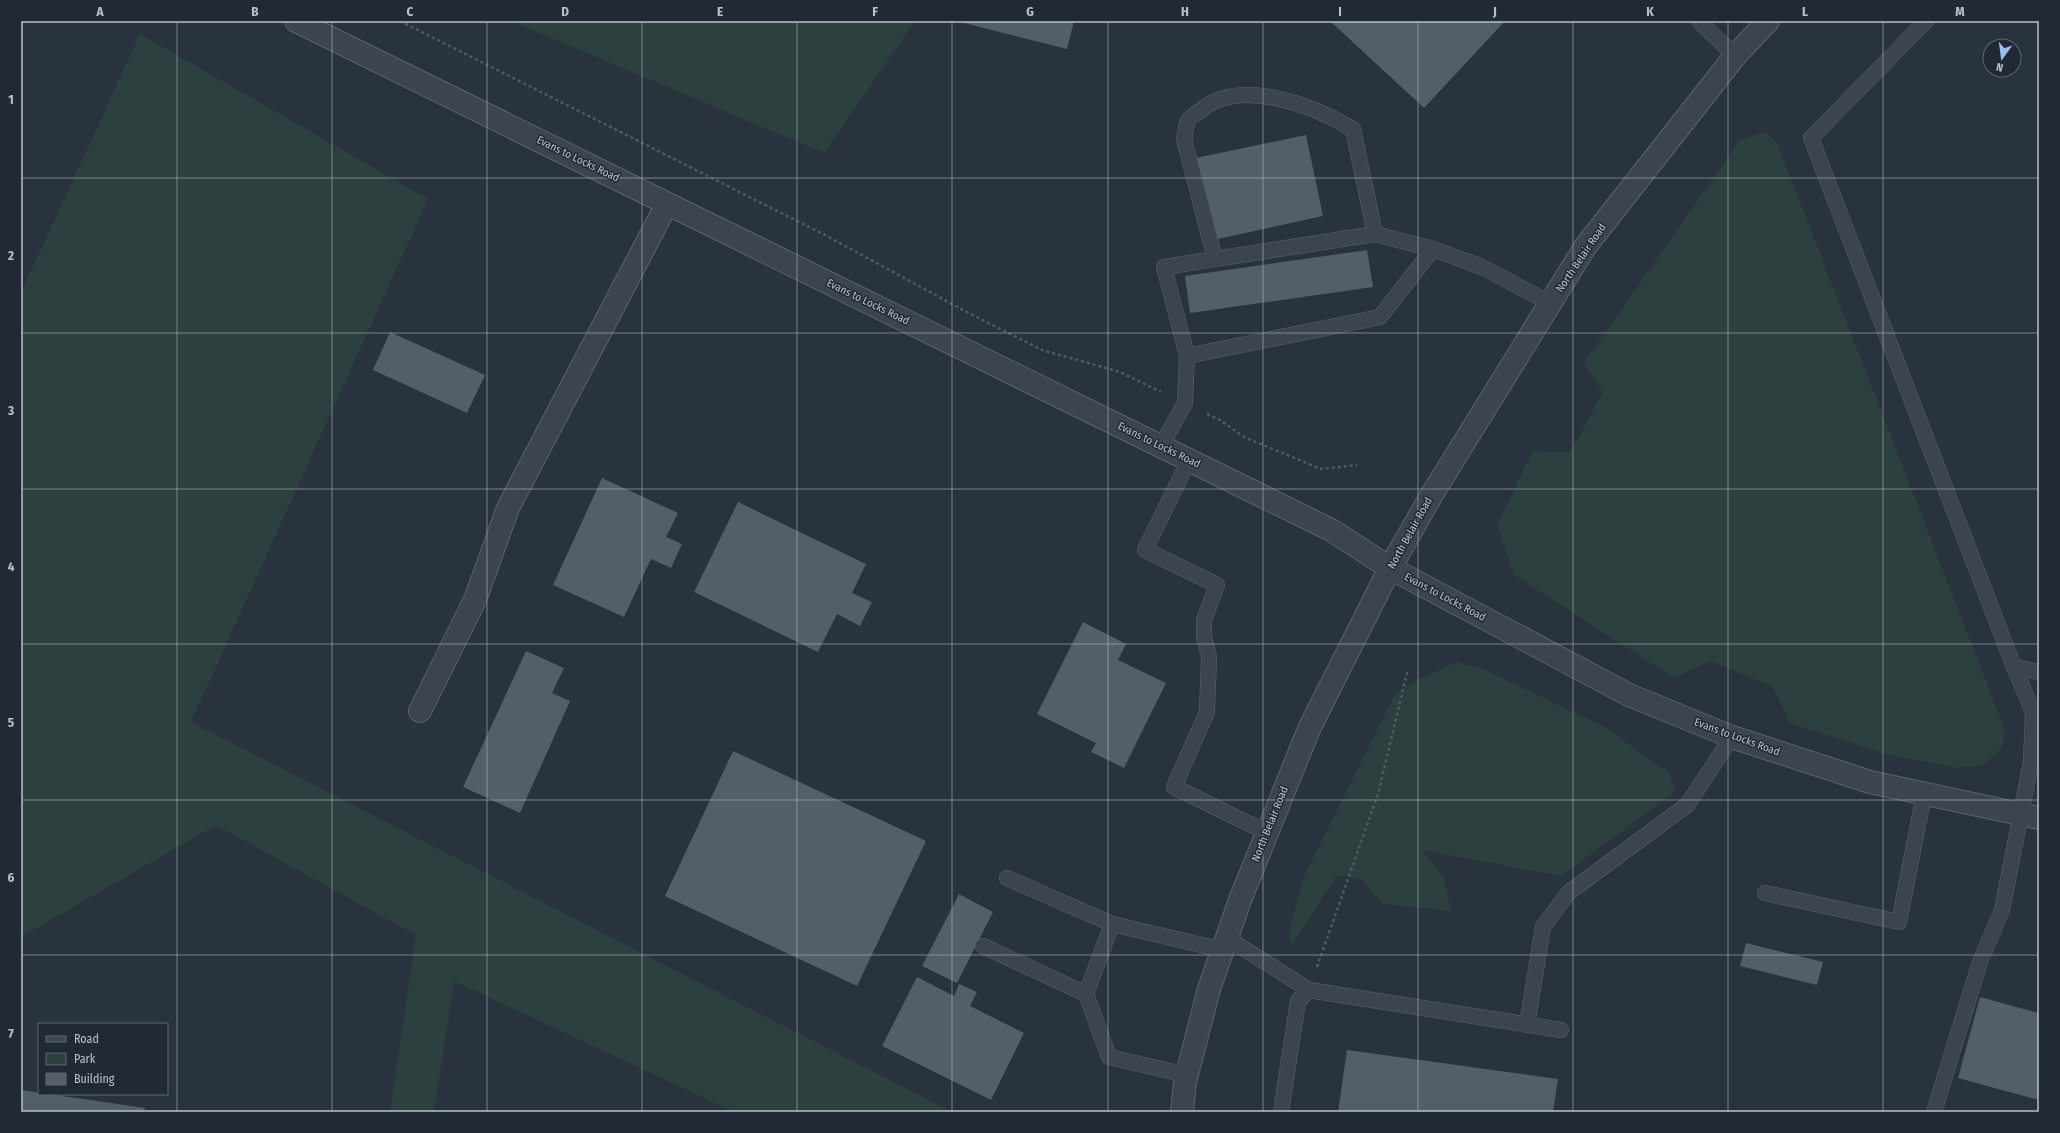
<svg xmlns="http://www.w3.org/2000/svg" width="2060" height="1133" font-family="'Fira Sans Condensed',sans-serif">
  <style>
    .green { fill: #2c4040 }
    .building { fill: #525e69 }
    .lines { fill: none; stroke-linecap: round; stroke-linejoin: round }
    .service-casing { stroke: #5a636c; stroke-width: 16 }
    .minor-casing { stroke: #5a636c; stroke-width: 24 }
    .tertiary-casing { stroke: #5a636c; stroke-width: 24 }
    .path { stroke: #4b5d5e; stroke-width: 2.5; stroke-dasharray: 3 3; stroke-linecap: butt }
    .service { stroke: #3c454e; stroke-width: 15 }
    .minor { stroke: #3c454e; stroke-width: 22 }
    .tertiary { stroke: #3c454e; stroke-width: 22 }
    .grid { fill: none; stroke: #b9c0c9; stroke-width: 1; stroke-opacity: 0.55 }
    .labels { text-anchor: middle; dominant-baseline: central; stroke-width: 3; stroke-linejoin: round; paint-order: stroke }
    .street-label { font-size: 11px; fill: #b9c0c9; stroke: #212a34 }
    .neatline { fill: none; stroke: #b9c0c9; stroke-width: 1.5 }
    .grid-label { font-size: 13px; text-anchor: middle; font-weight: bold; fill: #b9c0c9 }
  </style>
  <rect width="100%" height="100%" fill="#29333e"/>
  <g class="green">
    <path d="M 517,21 L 915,21 L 824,153 L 516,23 Z"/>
    <path d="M 140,34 L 428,199 L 191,722 L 952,1112 L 734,1112 L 454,981 L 434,1112 L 390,1112 L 416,935 L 216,825 L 21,937 L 21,293 Z"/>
    <path d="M 1765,132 L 1777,143 L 2005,730 L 2002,748 L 1983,765 L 1958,768 L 1885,754 L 1790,723 L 1772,686 L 1710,661 L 1674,678 L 1514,575 L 1497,525 L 1533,451 L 1570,452 L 1603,393 L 1584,363 L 1740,140 Z"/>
    <path d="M 1456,662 L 1483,669 L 1603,726 L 1669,773 L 1675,792 L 1561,876 L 1422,850 L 1444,878 L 1451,911 L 1383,904 L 1361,879 L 1337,875 L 1292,945 L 1289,932 L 1303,878 L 1396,693 L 1415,681 Z"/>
  </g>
  <g class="building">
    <path d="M 956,21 L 1074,21 L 1067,49 Z"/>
    <path d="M 1330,21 L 1505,21 L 1424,108 Z"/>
    <path d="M 1306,135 L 1323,216 L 1213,240 L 1196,158 Z"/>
    <path d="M 1367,250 L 1373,287 L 1190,313 L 1185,276 Z"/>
    <path d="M 390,332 L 485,375 L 467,413 L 373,370 Z"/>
    <path d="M 602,478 L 678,513 L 666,537 L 682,544 L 671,568 L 651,559 L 624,617 L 553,585 Z"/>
    <path d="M 738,502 L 866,564 L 852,593 L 872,602 L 860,626 L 837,614 L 818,652 L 694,592 Z"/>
    <path d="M 1083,622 L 1126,644 L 1118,660 L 1166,683 L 1124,768 L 1091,752 L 1096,743 L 1037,714 Z"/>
    <path d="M 526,651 L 564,668 L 552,693 L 570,701 L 520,813 L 463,787 Z"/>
    <path d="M 733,751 L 926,841 L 857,986 L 665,896 Z"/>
    <path d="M 959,894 L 993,912 L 957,983 L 922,966 Z"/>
    <path d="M 1746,943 L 1823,962 L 1817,985 L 1740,966 Z"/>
    <path d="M 917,977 L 954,996 L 959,984 L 977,992 L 970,1006 L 1024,1033 L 991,1100 L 882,1046 Z"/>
    <path d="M 1980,997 L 2039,1013 L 2039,1100 L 1958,1078 Z"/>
    <path d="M 1347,1050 L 1558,1079 L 1553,1112 L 1338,1112 Z"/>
    <path d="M 21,1090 L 145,1108 L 144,1112 L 21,1112 Z"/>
  </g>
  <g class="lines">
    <g class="service-casing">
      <g id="service">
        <path d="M 1699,21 L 1735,56"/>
        <path d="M 1926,21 L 1811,138 L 2014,667 L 2039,672"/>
        <path d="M 1433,249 L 1380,317 L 1187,356 L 1164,267 L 1375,234 L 1433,249 L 1482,267 L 1550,303"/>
        <path d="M 1215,259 L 1184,139 C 1185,134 1186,126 1188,121 C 1190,117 1196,114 1200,111 C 1239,76 1314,106 1353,129 L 1375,234"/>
        <path d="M 1161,446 L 1185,403 L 1187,356"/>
        <path d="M 1189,460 L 1145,550 L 1217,585 L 1204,620 L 1204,637 L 1209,657 L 1207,712 L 1174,787 L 1266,832"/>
        <path d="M 1007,878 L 1112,924"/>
        <path d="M 1765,893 L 1899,922 L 1924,794"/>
        <path d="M 1227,938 L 1309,990"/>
        <path d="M 983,946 L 1086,994"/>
        <path d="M 1527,1025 L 1543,927 L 1568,893 L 1687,805 L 1732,737"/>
        <path d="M 1187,1075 L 1109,1057 L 1086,994 L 1112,924 L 1223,950"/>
        <path d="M 1281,1112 L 1298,1001 L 1309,990 L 1561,1030"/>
        <path d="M 1934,1112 L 1980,962 L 2002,910 L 2031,762 L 2033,712 L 2014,667"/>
      </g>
    </g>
    <g class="minor-casing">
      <path id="minor" d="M 420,711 L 475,600 L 508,508 L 667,204"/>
    </g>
    <g class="tertiary-casing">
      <g id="tertiary">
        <path d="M 296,21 L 1331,530 L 1390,568 L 1629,695 L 1732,737 L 1870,782 L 2039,818"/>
        <path d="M 1182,1112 L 1185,1082 L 1209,989 L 1240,900 L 1309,729 L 1390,568 L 1431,496 L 1585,247 L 1735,56 L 1768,21"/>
      </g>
    </g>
    <g class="path">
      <path d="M 400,21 L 825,235 L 963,310 L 1042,350 L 1120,372 L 1161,392"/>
      <path d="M 1207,414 L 1220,420 L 1244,437 L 1321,469 L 1357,465"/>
      <path d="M 1317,967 L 1378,794 L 1407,673 L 1410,670"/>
    </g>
    <use href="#service" class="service"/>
    <use href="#minor" class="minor"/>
    <use href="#tertiary" class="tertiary"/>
  </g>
  <path class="grid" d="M 177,21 L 177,1112M 332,21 L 332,1112M 487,21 L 487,1112M 642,21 L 642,1112M 797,21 L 797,1112M 952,21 L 952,1112M 1108,21 L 1108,1112M 1263,21 L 1263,1112M 1418,21 L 1418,1112M 1573,21 L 1573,1112M 1728,21 L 1728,1112M 1883,21 L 1883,1112M 21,178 L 2039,178M 21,333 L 2039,333M 21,489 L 2039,489M 21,644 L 2039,644M 21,800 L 2039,800M 21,955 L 2039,955"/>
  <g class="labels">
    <g class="street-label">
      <text transform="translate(578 159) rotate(26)">Evans to Locks Road</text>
      <text transform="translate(1581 258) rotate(-56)">North Belair Road</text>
      <text transform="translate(868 302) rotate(26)">Evans to Locks Road</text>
      <text transform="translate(1159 445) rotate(26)">Evans to Locks Road</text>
      <text transform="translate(1410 533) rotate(-61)">North Belair Road</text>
      <text transform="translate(1445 597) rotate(28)">Evans to Locks Road</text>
      <text transform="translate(1737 737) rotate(20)">Evans to Locks Road</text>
      <text transform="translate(1270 824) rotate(-68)">North Belair Road</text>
    </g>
  </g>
  <rect width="2060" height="1133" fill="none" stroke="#212a34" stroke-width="44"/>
  <rect x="38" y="1023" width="130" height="72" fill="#212a34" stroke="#5e6670"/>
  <rect x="46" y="1036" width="20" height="6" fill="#3c454e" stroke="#5e6670"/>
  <text x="74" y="1043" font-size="12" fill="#b9c0c9">Road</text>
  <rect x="46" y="1053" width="20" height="12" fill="#2c4040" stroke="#5e6670"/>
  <text x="74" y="1063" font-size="12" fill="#b9c0c9">Park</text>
  <rect x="46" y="1073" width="20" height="12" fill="#525e69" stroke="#5e6670"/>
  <text x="74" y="1083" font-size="12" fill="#b9c0c9">Building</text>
  <g transform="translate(2002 58) rotate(194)"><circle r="19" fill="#212a34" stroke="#5e6670"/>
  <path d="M0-3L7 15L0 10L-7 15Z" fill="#9abfed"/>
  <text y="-6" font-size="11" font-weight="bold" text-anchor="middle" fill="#b9c0c9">N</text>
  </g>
  <rect x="22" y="22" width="2016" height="1089" class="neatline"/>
  <g class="grid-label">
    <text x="100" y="16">A</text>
    <text x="255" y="16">B</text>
    <text x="410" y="16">C</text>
    <text x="565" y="16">D</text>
    <text x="720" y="16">E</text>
    <text x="875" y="16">F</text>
    <text x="1030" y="16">G</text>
    <text x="1185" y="16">H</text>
    <text x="1340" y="16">I</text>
    <text x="1495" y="16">J</text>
    <text x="1650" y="16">K</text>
    <text x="1805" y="16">L</text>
    <text x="1960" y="16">M</text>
    <text x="11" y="104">1</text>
    <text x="11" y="260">2</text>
    <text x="11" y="415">3</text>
    <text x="11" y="571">4</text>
    <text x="11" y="727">5</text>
    <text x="11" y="882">6</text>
    <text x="11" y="1038">7</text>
  </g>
</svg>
